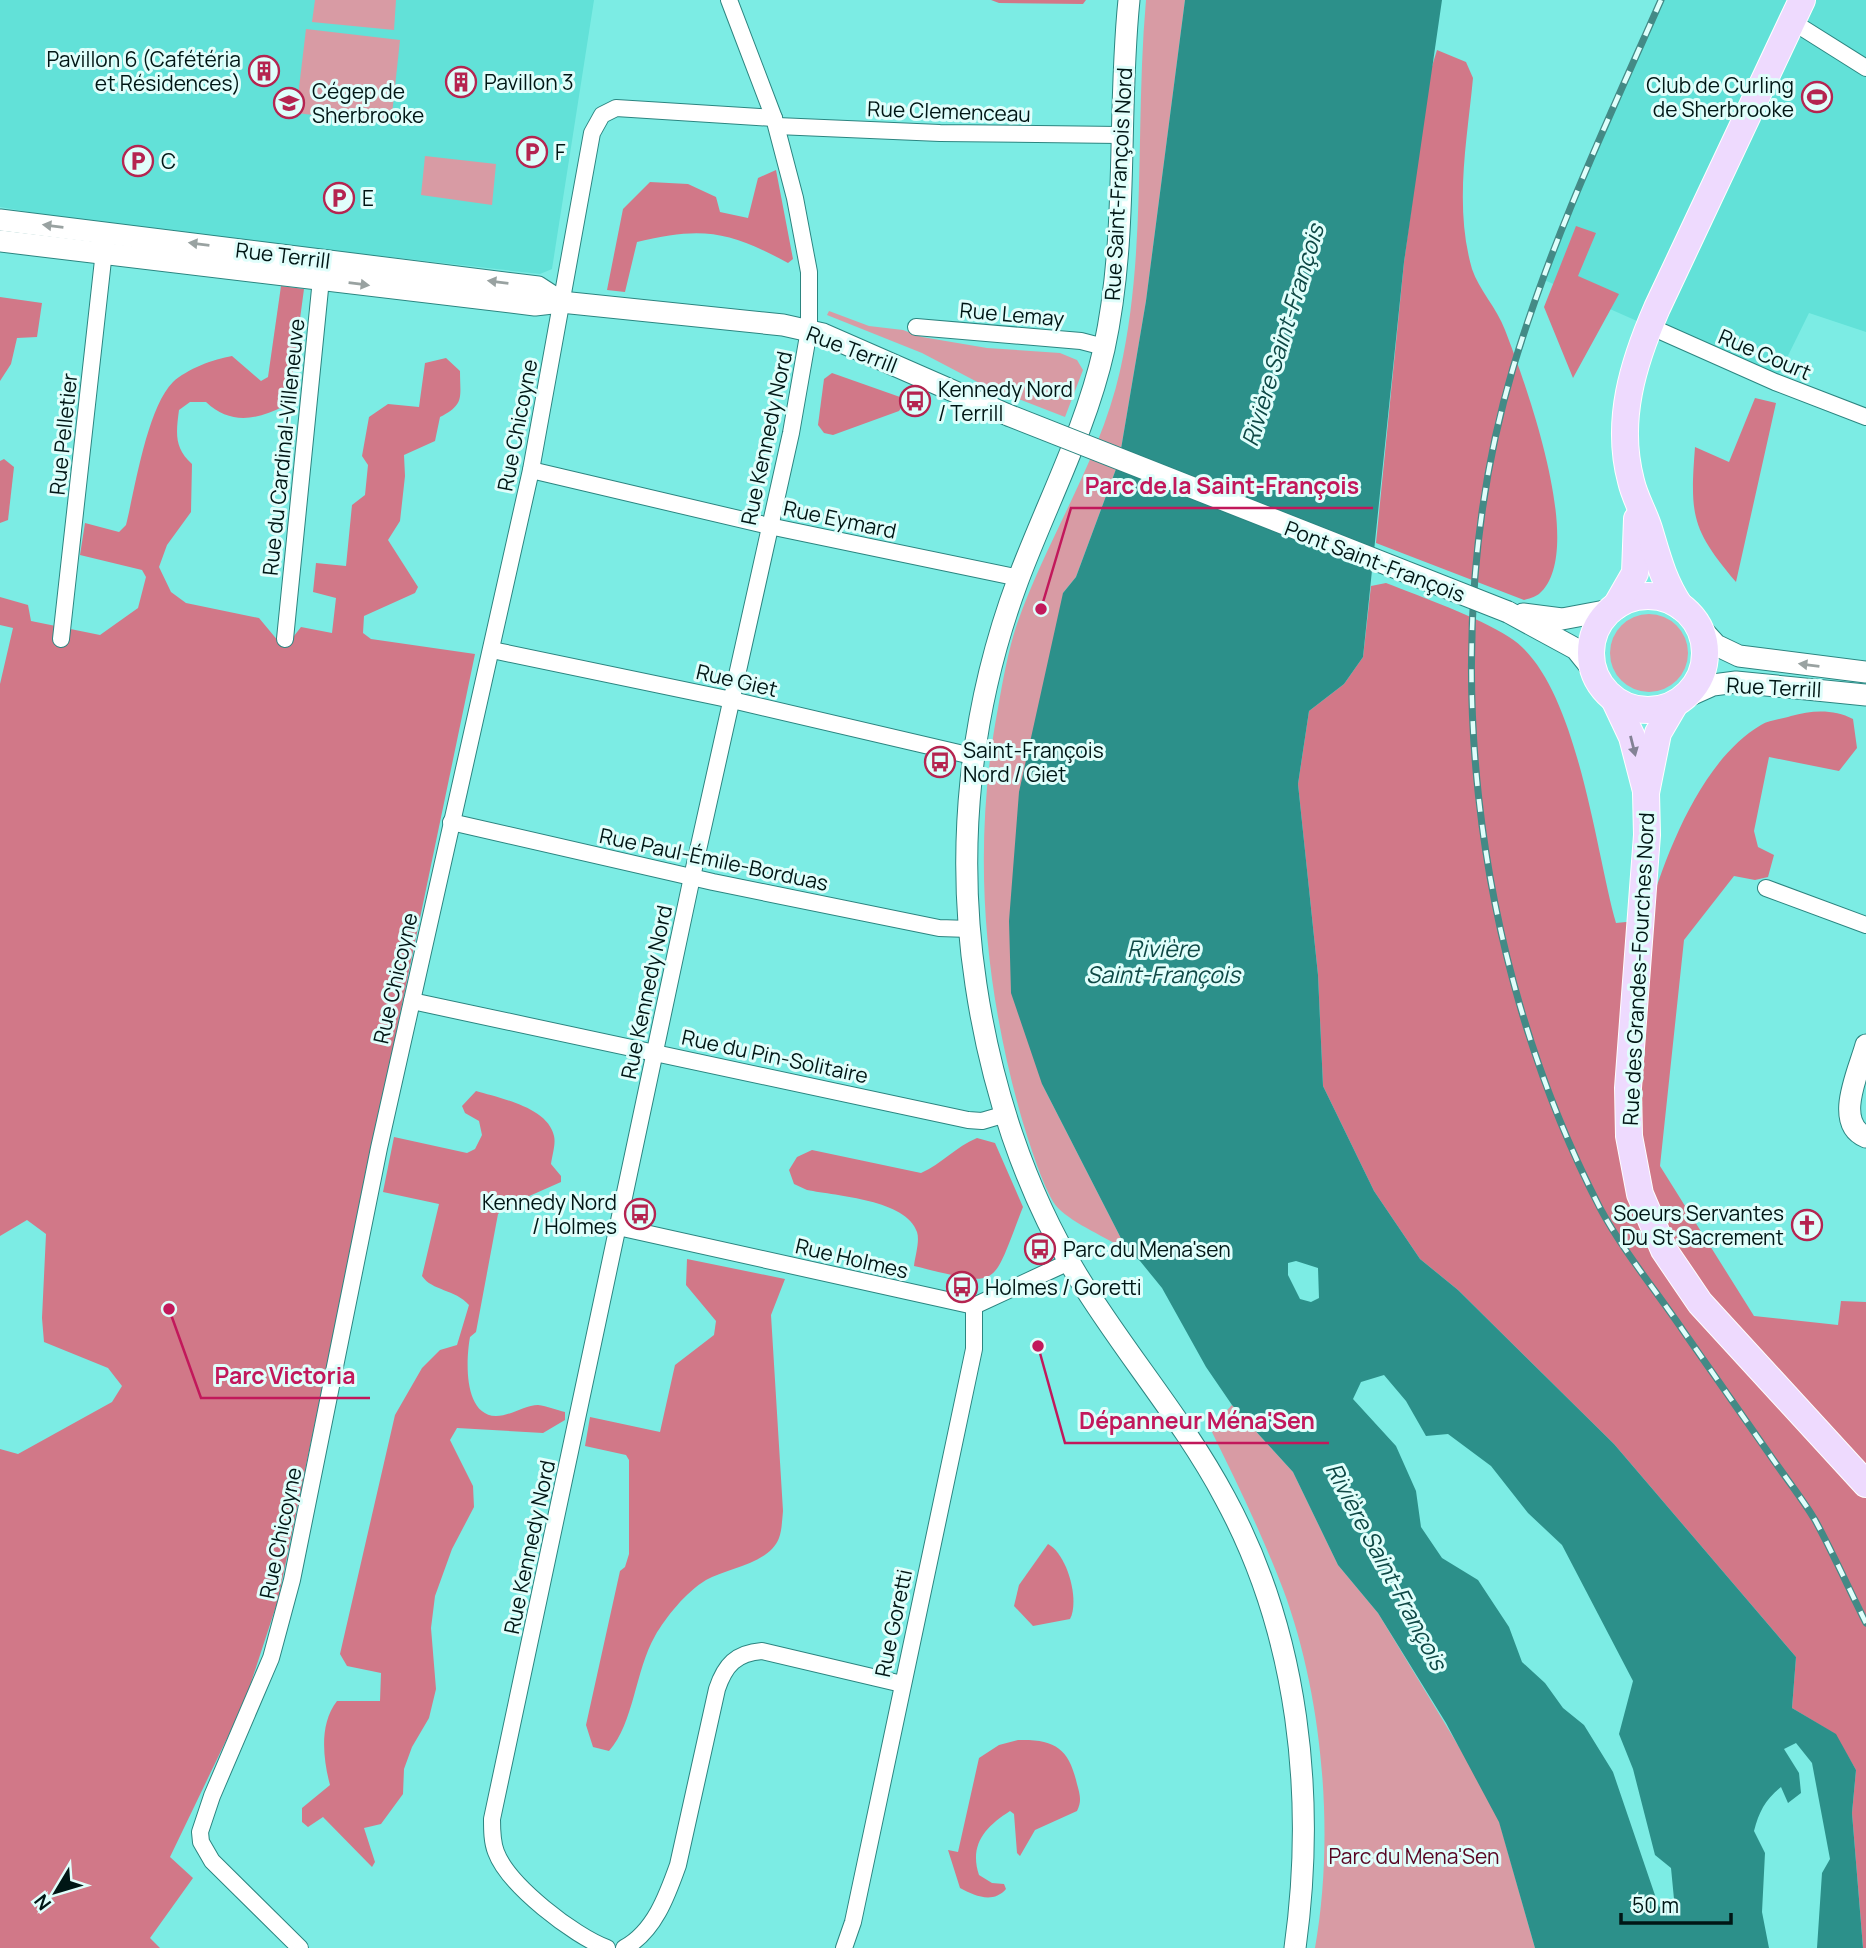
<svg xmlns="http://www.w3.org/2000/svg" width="1866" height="1948" font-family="Manrope,sans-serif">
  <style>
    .built { fill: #62e1d8 }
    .green { fill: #d89ba4 }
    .forest { fill: #d17888 }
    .water { fill: #2c908a; fill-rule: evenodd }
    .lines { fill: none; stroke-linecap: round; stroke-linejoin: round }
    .minor-casing { stroke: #2c8580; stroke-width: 18 }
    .tertiary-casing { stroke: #2c8580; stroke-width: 23 }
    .primary-casing { stroke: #fff; stroke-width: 28 }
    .minor { stroke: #fff; stroke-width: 16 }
    .tertiary { stroke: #fff; stroke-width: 21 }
    .primary { stroke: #eedafe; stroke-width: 26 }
    .rail-casing { stroke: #438a86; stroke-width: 7 }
    .rail { stroke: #e0fefb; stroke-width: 4.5; stroke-dasharray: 13; stroke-linecap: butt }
    .tertiary-bridge-casing { stroke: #2c8580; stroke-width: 23; stroke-linecap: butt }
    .tertiary-bridge { stroke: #fff; stroke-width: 21 }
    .oneway { fill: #99a2a1 }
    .oneway2 { fill: #838295 }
    .labels { text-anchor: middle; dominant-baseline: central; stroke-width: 6; stroke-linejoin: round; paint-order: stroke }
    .poi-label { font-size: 21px; fill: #001615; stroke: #e0fefb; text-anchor: start }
    .street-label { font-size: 21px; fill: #001615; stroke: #e0fefb }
    .park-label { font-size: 21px; fill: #580421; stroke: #e0fefb }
    .water-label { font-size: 23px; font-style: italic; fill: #0e4845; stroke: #e0fefb }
    .leader { fill: none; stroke: #c2185b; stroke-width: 2.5 }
    .callout-dot { fill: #c2185b; stroke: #e0fefb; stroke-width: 2.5 }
    .callout-label { font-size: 23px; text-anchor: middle; font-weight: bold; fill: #c2185b; stroke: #e0fefb; stroke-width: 6; stroke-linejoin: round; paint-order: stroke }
  </style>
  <rect width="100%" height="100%" fill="#7cece4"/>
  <g class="built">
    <path d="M 0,0 L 594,0 L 552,269 L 540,274 L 97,224 L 0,207 Z"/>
    <path d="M 1661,0 L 1866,0 L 1866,332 L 1809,313 L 1775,382 L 1542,279 Z"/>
  </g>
  <g class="green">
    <path d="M 315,0 L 396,0 L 394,30 L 312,22 Z"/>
    <path d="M 1146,0 L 1185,0 L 1146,301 L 1119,461 L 1076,577 L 1063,593 L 1042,1084 L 1127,1250 C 1107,1238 1074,1224 1058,1208 C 1045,1195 1027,1136 1021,1116 C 983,982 972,846 998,708 C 1003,680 1008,651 1017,624 C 1047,538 1100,460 1120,371 C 1147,251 1135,123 1146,0 Z"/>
    <path d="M 306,29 L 400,40 L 391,124 L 296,113 Z"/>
    <path d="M 425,156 L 496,164 L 492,205 L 421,195 Z"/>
    <path d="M 829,311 L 869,326 L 903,330 L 922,337 L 987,348 L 1060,353 L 1077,360 L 1083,370 L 1065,417 L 985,386 L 922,353 L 827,315 Z"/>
    <circle cx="1649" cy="653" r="39"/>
    <path d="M 1232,1405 L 1293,1472 L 1338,1565 L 1378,1613 L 1473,1770 L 1499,1821 L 1535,1948 L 1315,1948 C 1335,1836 1323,1696 1283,1589 C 1262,1534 1236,1481 1210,1428 Z"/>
  </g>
  <g class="forest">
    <path d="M 991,0 L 1086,0 L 1083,4 L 999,3 Z"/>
    <path d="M 1437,50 L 1466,62 L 1473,78 C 1467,142 1454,206 1472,269 C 1479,290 1497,308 1505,330 C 1525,382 1588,552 1539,594 C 1535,597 1528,599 1524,600 L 1376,543 L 1404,262 L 1429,76 Z"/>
    <path d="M 776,170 L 793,259 L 788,263 C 729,231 703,226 637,242 L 625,292 L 607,290 L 623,209 L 650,182 L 688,184 L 716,197 L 720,212 L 748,218 L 758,178 Z"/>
    <path d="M 1576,226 L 1596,233 L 1578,276 L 1619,294 L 1573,378 L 1544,307 Z"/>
    <path d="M 281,286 L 304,289 L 291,386 L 284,406 C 257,420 230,425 206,402 L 190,402 L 179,410 C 176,433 174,448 192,464 L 191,512 L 167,545 L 159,567 L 171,592 L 186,603 L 259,618 L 279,642 L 294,636 L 301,627 L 332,633 L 336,598 L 313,592 L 316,563 L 346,566 L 352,505 L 365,495 L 368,465 L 362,456 L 369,417 L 388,404 L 419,407 L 425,363 L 446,358 L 460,371 C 460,398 465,404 440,417 L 435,441 L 404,455 L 405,476 L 400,521 L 388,540 L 418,587 L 415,593 L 364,616 L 363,633 L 371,639 L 475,654 L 278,1600 L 245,1701 L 170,1857 L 193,1878 L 150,1938 L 160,1948 L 0,1948 L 0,1449 L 18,1454 L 112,1402 L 122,1386 L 108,1368 L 44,1342 L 42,1318 L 46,1234 L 27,1220 L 0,1236 L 0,684 L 13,628 L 0,625 L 0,597 L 28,605 L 31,621 L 100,635 L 138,608 L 146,577 L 142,570 L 80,555 L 85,523 L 119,532 L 126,525 C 135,489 147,408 173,382 C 187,369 214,359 232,356 L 261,381 L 268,377 Z"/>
    <path d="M 0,297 L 42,303 L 37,337 L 17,338 L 11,364 L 0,381 Z"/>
    <path d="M 832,373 L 900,397 L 903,405 L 899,411 L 833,435 L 824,433 L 818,425 L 824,379 Z"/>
    <path d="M 1755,398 L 1776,403 L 1736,582 C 1691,529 1690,515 1695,447 L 1729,462 Z"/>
    <path d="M 4,459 L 14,467 L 8,520 L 0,523 L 0,461 Z"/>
    <path d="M 1386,583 C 1424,598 1476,616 1509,637 C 1577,679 1595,850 1616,923 L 1646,920 C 1665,856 1700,761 1761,725 C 1769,720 1782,719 1791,716 C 1812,710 1834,709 1853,719 L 1857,748 L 1839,771 L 1769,757 L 1754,831 L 1758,847 L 1774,855 L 1768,877 L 1755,880 L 1734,876 L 1684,940 L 1660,1166 L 1754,1316 L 1838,1325 L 1841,1301 L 1866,1302 L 1866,1948 L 1863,1948 L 1852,1813 L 1856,1770 L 1835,1734 L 1792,1708 L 1796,1657 L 1614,1444 L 1458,1290 L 1420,1259 L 1374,1191 L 1323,1086 L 1318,975 L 1298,784 L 1309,711 L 1344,684 L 1363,657 L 1371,586 Z"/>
    <path d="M 476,1091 C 499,1098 548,1107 554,1136 C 556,1144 552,1156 551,1164 L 561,1176 L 561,1182 L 509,1205 L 498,1214 L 476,1332 L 470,1337 C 466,1359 463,1415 496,1416 C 511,1416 525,1405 538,1405 C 547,1406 557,1410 565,1412 L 565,1420 L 543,1433 L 457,1428 L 450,1440 L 473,1486 L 474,1507 L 452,1549 L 435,1596 L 431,1628 L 436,1689 L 429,1718 L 412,1747 L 404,1769 L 403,1794 L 381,1824 L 364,1828 L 375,1862 L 372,1867 L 323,1817 L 308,1827 L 302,1822 L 302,1808 L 330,1785 C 323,1759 319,1724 337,1701 L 380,1701 L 381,1673 L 347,1666 L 340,1654 L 395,1415 L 422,1368 L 440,1350 L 457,1345 L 469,1305 C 455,1289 432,1291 422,1276 L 439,1204 L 383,1192 L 394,1137 L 467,1153 L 475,1149 L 482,1135 L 479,1121 L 465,1113 L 462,1106 Z"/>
    <path d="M 977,1138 L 995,1143 L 1023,1207 C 990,1291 1002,1287 914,1266 C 915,1256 920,1241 917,1232 C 907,1200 837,1196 807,1190 L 794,1184 L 789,1170 L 797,1157 L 812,1150 L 921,1173 C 942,1164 955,1147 977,1138 Z"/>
    <path d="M 687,1259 L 785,1279 L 771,1315 L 783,1511 C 782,1520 782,1530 779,1538 C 769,1564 727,1568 706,1580 C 686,1592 666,1617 655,1636 C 635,1671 634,1723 609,1751 L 593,1747 L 586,1725 L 620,1571 L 625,1567 L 629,1554 L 629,1460 L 626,1455 L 585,1446 L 590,1417 L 660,1432 L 675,1365 L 714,1335 L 716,1321 L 686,1285 Z"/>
    <path d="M 1048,1544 C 1067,1554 1080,1600 1070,1619 L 1033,1626 L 1014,1606 L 1019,1585 Z"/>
    <path d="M 1018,1740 C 1056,1739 1069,1749 1077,1784 C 1080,1795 1082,1801 1077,1811 L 1035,1830 L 1020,1856 L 1017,1853 L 1014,1814 L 1010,1811 C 985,1827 969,1845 979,1875 L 992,1883 L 1004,1884 L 1006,1889 C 993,1904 975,1896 960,1888 L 948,1850 L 958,1852 L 979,1758 L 999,1745 Z"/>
  </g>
  <path class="water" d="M 1185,0 L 1442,0 L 1404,262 L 1363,657 L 1344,684 L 1309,711 L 1298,784 L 1318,975 L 1323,1086 L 1374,1191 L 1420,1259 L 1458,1290 L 1614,1444 L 1796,1657 L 1792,1708 L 1836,1734 L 1856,1770 L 1852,1813 L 1863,1948 L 1817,1948 L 1822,1873 L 1830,1859 L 1812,1763 L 1796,1743 L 1784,1749 L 1799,1773 L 1801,1793 L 1788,1803 L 1781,1787 C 1765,1800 1759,1812 1754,1831 L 1765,1853 L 1762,1912 L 1769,1948 L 1535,1948 L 1499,1822 L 1446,1723 L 1378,1613 L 1338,1565 L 1293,1472 L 1232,1405 L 1206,1367 L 1162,1288 L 1140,1261 L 1127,1250 L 1042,1084 L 1011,993 L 1009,921 L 1019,792 L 1063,593 L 1076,577 L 1119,461 L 1146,301 ZM 1296,1261 L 1318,1268 L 1319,1298 L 1311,1302 L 1300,1299 L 1288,1275 L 1288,1263 ZM 1384,1375 L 1406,1401 L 1426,1436 L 1448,1434 L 1491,1466 L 1528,1513 L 1562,1545 L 1633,1681 L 1619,1734 L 1633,1769 L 1655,1855 L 1671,1868 L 1674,1899 L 1659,1907 L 1613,1772 L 1584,1725 L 1563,1708 L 1545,1683 L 1522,1662 L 1509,1627 L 1478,1580 L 1442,1558 L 1421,1527 L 1416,1491 L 1396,1446 L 1353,1399 L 1361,1382 Z"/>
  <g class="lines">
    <g class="minor-casing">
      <g id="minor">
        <path d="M 1793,22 L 1866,68"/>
        <path d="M 777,126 L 940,133 L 1120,135"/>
        <path d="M 1649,326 L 1775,382 L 1866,417"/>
        <path d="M 916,327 L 1081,341 L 1104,347"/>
        <path d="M 531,470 L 769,526 L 1019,578"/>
        <path d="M 61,639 L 105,242"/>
        <path d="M 285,639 L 322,269"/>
        <path d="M 492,650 L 732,700 L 972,756"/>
        <path d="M 451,822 L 713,882 L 939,928 L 969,929"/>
        <path d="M 1766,888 L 1866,925"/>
        <path d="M 412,1001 L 968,1120 L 982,1121 L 1006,1114"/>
        <path d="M 618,1227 L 974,1306 L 1069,1262"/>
        <path d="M 300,1948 L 212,1861 L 201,1842 L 200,1832 L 212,1796 L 271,1658 L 292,1580 L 379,1148 L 531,470 L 592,133 L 602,115 L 616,108 L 774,118"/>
        <path d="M 607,1948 C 574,1936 508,1885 496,1852 C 492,1842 492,1830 492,1819 L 692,877 L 791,433 L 809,330 L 809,272 L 795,198 L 774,118 L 729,0"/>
        <path d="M 624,1948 C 654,1932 667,1896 678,1865 L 717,1689 C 725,1665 736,1653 762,1651 L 902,1684"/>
        <path d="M 844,1948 L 853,1922 L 974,1349 L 974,1306"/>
      </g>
    </g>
    <g class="tertiary-casing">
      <g id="tertiary">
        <path d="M 1129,0 C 1117,116 1129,234 1104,349 C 1086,429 1047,503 1018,580 C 970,709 955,848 976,985 C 991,1085 1024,1189 1077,1275 C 1123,1351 1183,1419 1225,1498 C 1299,1634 1316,1797 1295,1948"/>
        <path d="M 0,220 L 538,287 L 561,302"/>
        <path d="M 0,241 L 535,305 L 561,302 L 783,325 L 823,334 L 1008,415"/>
        <path d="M 1508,612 L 1576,649 L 1593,670"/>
        <path d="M 1523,614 L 1562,619 L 1610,610"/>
        <path d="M 1696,623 L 1716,645 L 1739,656 L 1866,672"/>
        <path d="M 1684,698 L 1713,685 L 1736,682 L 1866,695"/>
        <path d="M 1866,1045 C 1859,1071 1833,1123 1866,1137"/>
      </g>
    </g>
    <g class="primary-casing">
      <g id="primary">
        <circle cx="1648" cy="653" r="57"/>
        <path d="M 1616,606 L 1635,573 L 1637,519"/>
        <path d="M 1680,606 C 1664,582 1658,559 1650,532 C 1645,514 1635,499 1631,481 C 1615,421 1633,363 1657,308 L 1802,0"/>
        <path d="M 1615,701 L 1632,737 L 1646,791"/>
        <path d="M 1675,704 L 1658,733 L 1646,793 L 1647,835 L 1628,1088 L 1629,1136 L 1640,1194 L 1664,1250 L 1700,1303 L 1866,1484"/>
      </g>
    </g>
    <use href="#minor" class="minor"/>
    <use href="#tertiary" class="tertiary"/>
    <use href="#primary" class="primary"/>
    <g class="rail-casing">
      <path id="rail" d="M 1661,0 C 1608,120 1551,241 1513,368 C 1433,638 1472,959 1600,1208 C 1623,1251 1657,1292 1684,1332 C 1713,1373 1741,1414 1770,1455 C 1785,1477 1802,1498 1815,1520 C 1833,1553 1849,1589 1866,1623"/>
    </g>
    <use href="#rail" class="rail"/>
    <g class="tertiary-bridge-casing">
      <path id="tertiary-bridge" d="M 1008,415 L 1508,612"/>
    </g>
    <use href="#tertiary-bridge" class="tertiary-bridge"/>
  </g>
  <defs><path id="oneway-solid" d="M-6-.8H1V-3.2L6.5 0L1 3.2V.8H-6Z" transform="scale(1.75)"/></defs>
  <g class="oneway">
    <use href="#oneway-solid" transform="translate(53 226) rotate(-173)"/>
    <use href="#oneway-solid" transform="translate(199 244) rotate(-173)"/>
    <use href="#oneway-solid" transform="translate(498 282) rotate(-173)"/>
    <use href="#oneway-solid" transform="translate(359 284) rotate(7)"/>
    <use href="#oneway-solid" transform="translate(1809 665) rotate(-173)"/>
  </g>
  <use class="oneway2" href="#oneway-solid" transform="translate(1633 746) rotate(76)"/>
  <defs>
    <g id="building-ring" transform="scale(1.575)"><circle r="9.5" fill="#e0fefb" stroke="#b52450" stroke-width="1.5"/><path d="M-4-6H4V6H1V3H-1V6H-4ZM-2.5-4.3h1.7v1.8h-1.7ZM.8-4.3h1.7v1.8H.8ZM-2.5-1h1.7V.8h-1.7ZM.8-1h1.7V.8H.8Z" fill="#b52450"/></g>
    <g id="stadium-ring" transform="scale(1.575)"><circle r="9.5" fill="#e0fefb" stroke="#b52450" stroke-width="1.5"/><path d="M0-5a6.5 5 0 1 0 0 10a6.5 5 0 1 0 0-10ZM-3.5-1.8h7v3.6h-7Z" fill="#b52450"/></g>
    <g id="university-ring" transform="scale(1.575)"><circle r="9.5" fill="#e0fefb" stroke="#b52450" stroke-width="1.5"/><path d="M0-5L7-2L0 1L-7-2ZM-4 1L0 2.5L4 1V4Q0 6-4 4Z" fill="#b52450"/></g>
    <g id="parking-ring" transform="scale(1.575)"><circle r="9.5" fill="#e0fefb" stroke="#b52450" stroke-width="1.5"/><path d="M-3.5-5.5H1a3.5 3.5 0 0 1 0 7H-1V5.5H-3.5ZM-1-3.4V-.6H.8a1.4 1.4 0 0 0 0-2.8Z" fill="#b52450"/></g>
    <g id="bus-ring" transform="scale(1.575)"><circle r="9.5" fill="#e0fefb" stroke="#b52450" stroke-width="1.5"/><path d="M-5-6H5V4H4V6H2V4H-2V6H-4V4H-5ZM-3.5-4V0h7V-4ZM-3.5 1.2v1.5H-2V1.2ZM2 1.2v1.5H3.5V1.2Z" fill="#b52450"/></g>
    <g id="church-ring" transform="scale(1.575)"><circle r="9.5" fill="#e0fefb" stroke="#b52450" stroke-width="1.5"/><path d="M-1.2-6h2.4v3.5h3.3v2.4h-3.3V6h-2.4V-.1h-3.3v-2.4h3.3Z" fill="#b52450"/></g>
  </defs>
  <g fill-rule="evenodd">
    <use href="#building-ring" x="264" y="71"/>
    <use href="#building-ring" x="461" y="82"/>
    <use href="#stadium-ring" x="1817" y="97"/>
    <use href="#university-ring" x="289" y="103"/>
    <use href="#parking-ring" x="532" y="152"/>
    <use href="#parking-ring" x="138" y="161"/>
    <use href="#parking-ring" x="339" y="198"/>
    <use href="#bus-ring" x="915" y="401"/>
    <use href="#bus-ring" x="940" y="762"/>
    <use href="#bus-ring" x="640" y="1214"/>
    <use href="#church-ring" x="1807" y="1225"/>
    <use href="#bus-ring" x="1040" y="1249"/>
    <use href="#bus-ring" x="962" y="1287"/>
  </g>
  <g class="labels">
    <g class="poi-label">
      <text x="241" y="59" text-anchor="end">Pavillon 6 (Cafétéria<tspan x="241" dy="24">et Résidences)</tspan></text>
      <text x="484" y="82">Pavillon 3</text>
      <text x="1794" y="85" text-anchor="end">Club de Curling<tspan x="1794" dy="24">de Sherbrooke</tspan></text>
      <text x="312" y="91">Cégep de<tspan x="312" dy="24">Sherbrooke</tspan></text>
      <text x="555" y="152">F</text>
      <text x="161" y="161">C</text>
      <text x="362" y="198">E</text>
      <text x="938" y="389">Kennedy Nord<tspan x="938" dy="24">/ Terrill</tspan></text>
      <text x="963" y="750">Saint-François<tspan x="963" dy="24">Nord / Giet</tspan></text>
      <text x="617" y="1202" text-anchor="end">Kennedy Nord<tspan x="617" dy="24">/ Holmes</tspan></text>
      <text x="1784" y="1213" text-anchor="end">Soeurs Servantes<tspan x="1784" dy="24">Du St Sacrement</tspan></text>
      <text x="1063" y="1249">Parc du Mena'sen</text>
      <text x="985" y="1287">Holmes / Goretti</text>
    </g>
    <g class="street-label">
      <text transform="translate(949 111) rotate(2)">Rue Clemenceau</text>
      <text transform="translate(1118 184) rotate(-87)">Rue Saint-François Nord</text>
      <text transform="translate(283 255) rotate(7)">Rue Terrill</text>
      <text transform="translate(1012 314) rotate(5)">Rue Lemay</text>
      <text transform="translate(852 349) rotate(21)">Rue Terrill</text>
      <text transform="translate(1765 354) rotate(23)">Rue Court</text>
      <text transform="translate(517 425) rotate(-79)">Rue Chicoyne</text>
      <text transform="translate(63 434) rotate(-84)">Rue Pelletier</text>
      <text transform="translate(766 438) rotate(-78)">Rue Kennedy Nord</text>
      <text transform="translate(283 447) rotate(-84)">Rue du Cardinal-Villeneuve</text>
      <text transform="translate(840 519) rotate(12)">Rue Eymard</text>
      <text transform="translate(1375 561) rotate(21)">Pont Saint-François</text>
      <text transform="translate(737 680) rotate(13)">Rue Giet</text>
      <text transform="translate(1774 687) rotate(3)">Rue Terrill</text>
      <text transform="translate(714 859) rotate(12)">Rue Paul-Émile-Borduas</text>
      <text transform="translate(1638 969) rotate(-87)">Rue des Grandes-Fourches Nord</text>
      <text transform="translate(395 978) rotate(-77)">Rue Chicoyne</text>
      <text transform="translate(646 992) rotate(-78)">Rue Kennedy Nord</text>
      <text transform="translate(775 1056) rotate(12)">Rue du Pin-Solitaire</text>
      <text transform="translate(852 1258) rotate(13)">Rue Holmes</text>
      <text transform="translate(280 1533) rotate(-78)">Rue Chicoyne</text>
      <text transform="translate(529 1547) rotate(-78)">Rue Kennedy Nord</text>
      <text transform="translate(893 1623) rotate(-78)">Rue Goretti</text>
    </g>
    <g class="park-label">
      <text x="1414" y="1856">Parc du Mena'Sen</text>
    </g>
    <g class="water-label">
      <text transform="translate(1282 335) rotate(-73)">Rivière Saint-François</text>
      <text x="1163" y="948">Rivière<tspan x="1163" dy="26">Saint-François</tspan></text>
      <text transform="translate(1387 1566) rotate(62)">Rivière Saint-François</text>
    </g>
  </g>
  <path class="leader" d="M1041 609L1071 508H1373M169 1309L201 1398H370M1038 1346L1065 1443H1329"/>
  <g class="callout-dot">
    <circle cx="1041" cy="609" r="7"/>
    <circle cx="169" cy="1309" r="7"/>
    <circle cx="1038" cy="1346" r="7"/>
  </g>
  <g class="callout-label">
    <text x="1222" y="494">Parc de la Saint-François</text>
    <text x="285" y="1384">Parc Victoria</text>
    <text x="1197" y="1429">Dépanneur Ména'Sen</text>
  </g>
  <g transform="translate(56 1892) rotate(232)" stroke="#e0fefb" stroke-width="5" paint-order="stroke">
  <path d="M0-5L12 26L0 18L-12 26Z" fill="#001615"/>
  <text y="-10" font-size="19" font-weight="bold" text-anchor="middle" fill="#001615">N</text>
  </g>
  <path d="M1621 1913v10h110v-10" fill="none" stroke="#001615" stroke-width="3.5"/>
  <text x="1632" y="1913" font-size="21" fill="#001615" stroke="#e0fefb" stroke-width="5" paint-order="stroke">50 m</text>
</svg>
